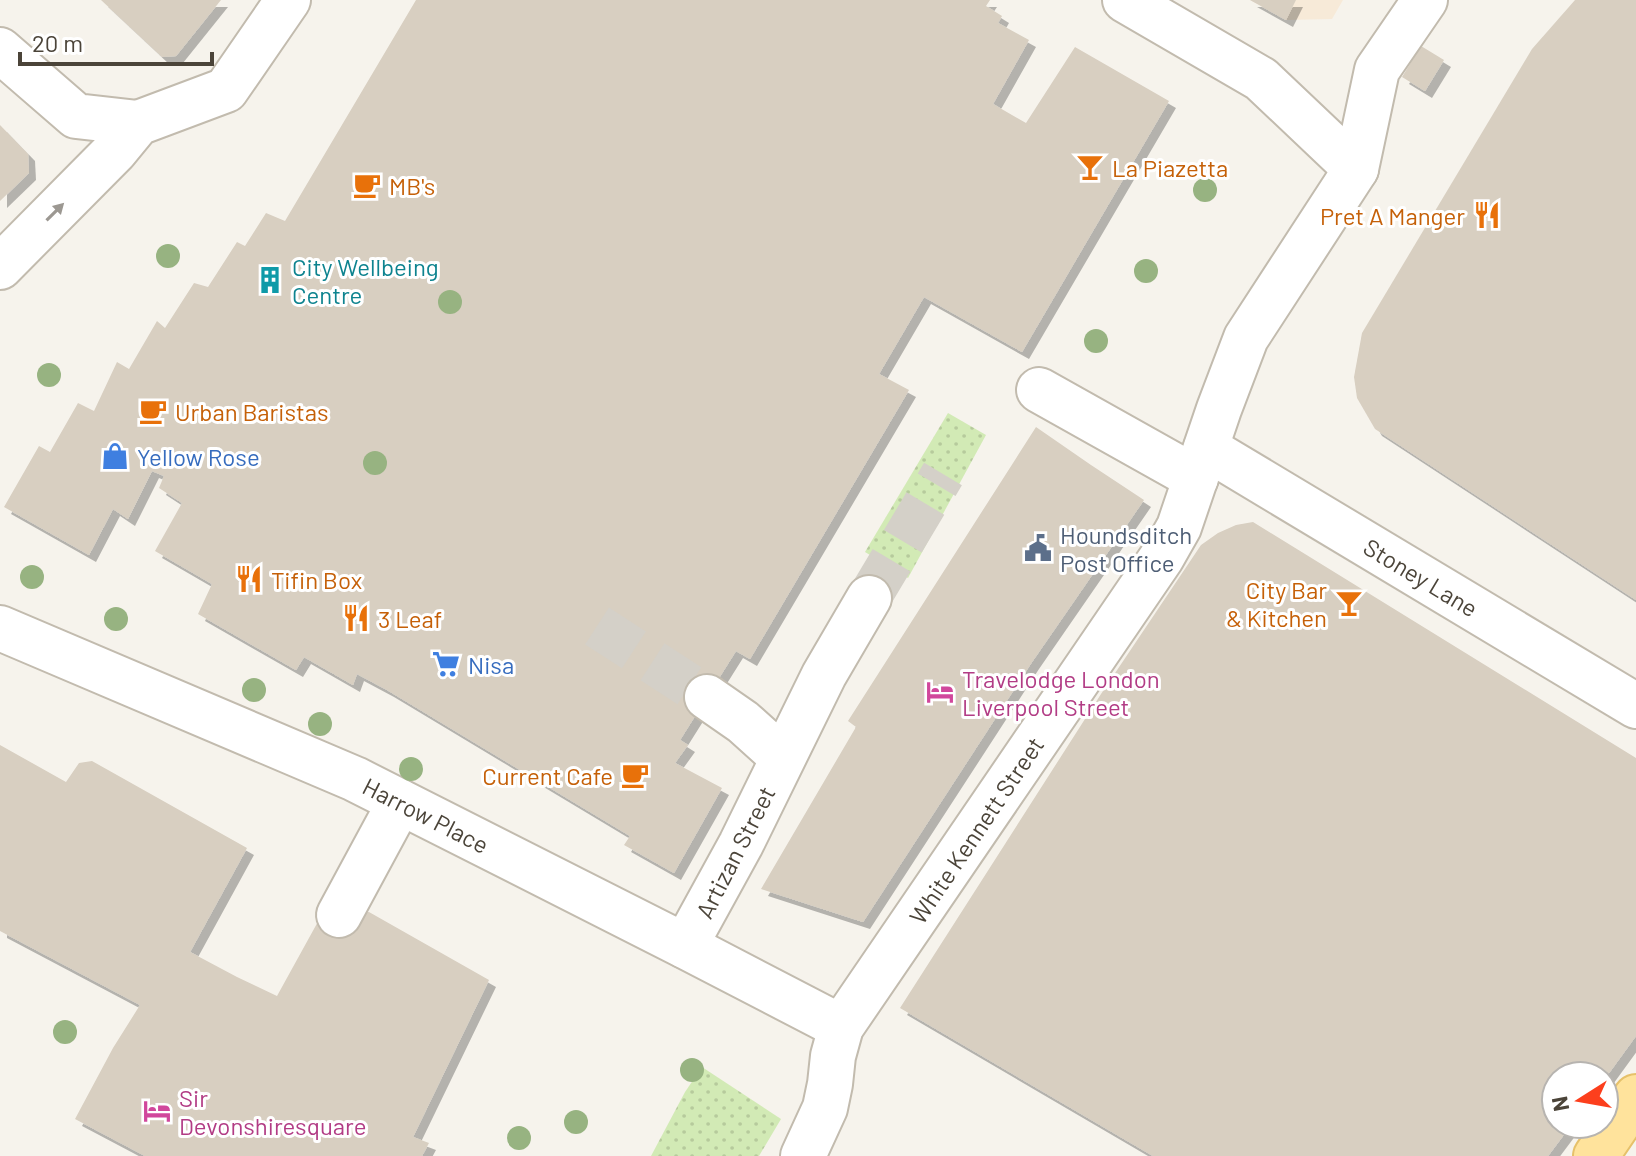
<svg xmlns="http://www.w3.org/2000/svg" width="1636" height="1156" font-family="Barlow,sans-serif">
  <style>
    .commercial { fill: #f7ead8 }
    .green { fill: url(#green-dots) }
    .building { fill: #d8cfc1; filter: url(#shadow) }
    .lines { fill: none; stroke-linecap: round; stroke-linejoin: round }
    .minor-tunnel { stroke: #d4d0c8; stroke-width: 44; stroke-dasharray: 44 22; stroke-linecap: butt }
    .minor-casing { stroke: #c2bbae; stroke-width: 48 }
    .major-casing { stroke: #e6c16a; stroke-width: 48 }
    .minor { stroke: #fff; stroke-width: 44 }
    .major { stroke: #ffe39c; stroke-width: 44 }
    .tree { fill: #97b381 }
    .oneway { fill: #9c9892 }
    .labels { text-anchor: middle; dominant-baseline: central; stroke-width: 6; stroke-linejoin: round; paint-order: stroke }
    .food-label { font-size: 24px; fill: #c56008; stroke: #fff; text-anchor: start }
    .culture-label { font-size: 24px; fill: #0d838f; stroke: #fff; text-anchor: start }
    .shop-label { font-size: 24px; fill: #366cbe; stroke: #fff; text-anchor: start }
    .service-label { font-size: 24px; fill: #4e5e75; stroke: #fff; text-anchor: start }
    .street-label { font-size: 24px; fill: #4b4439; stroke: #fff }
    .hotel-label { font-size: 24px; fill: #b23c85; stroke: #fff; text-anchor: start }
  </style>
  <defs>
    <pattern id="green-dots" width="8" height="8" patternUnits="userSpaceOnUse" patternTransform="scale(2)"><rect width="8" height="8" fill="#d2eab5"/><path d="M2 2h.1M6 6h.1" fill="none" stroke="#b6ca9c" stroke-width="1.8" stroke-linecap="round"/></pattern>
    <filter id="shadow"><feDropShadow dx="7" dy="7" stdDeviation="0" flood-color="#0004"/></filter>
  </defs>
  <rect width="100%" height="100%" fill="#f6f3ec"/>
  <path class="commercial" d="M 1250,0 L 1343,0 L 1332,19 L 1286,20 Z"/>
  <g class="green">
    <path d="M 948,413 L 986,435 L 908,578 L 865,552 Z"/>
    <path d="M 702,1067 L 781,1119 L 759,1156 L 651,1156 L 685,1092 Z"/>
  </g>
  <g class="building">
    <path d="M 101,0 L 221,0 L 176,56 L 162,57 Z"/>
    <path d="M 416,0 L 990,0 L 986,6 L 1002,16 L 998,23 L 1029,40 L 993,104 L 1026,123 L 1075,47 L 1169,101 L 1022,352 L 924,297 L 879,374 L 909,390 L 750,659 L 736,651 L 680,740 L 688,745 L 675,763 L 722,788 L 674,873 L 624,845 L 630,836 L 387,690 L 357,674 L 353,685 L 304,657 L 296,670 L 198,614 L 212,584 L 155,551 L 182,503 L 159,488 L 164,476 L 152,471 L 128,519 L 113,509 L 89,555 L 4,507 L 39,446 L 50,452 L 78,403 L 94,411 L 117,362 L 129,369 L 157,321 L 165,328 L 194,283 L 208,287 L 237,242 L 245,246 L 266,213 L 285,221 Z"/>
    <path d="M 1250,0 L 1296,0 L 1286,20 Z"/>
    <path d="M 1575,0 L 1636,0 L 1636,600 L 1375,429 L 1357,398 L 1354,377 L 1362,333 L 1532,49 Z"/>
    <path d="M 1421,46 L 1444,60 L 1425,91 L 1402,77 Z"/>
    <path d="M 0,125 L 28,154 L 29,173 L 0,201 Z"/>
    <path d="M 1036,427 L 1091,465 L 1144,500 L 1032,662 L 863,922 L 761,889 L 856,727 L 848,721 Z"/>
    <path d="M 1253,522 L 1636,758 L 1636,1036 L 1604,1080 L 1604,1076 L 1556,1076 L 1556,1124 L 1572,1124 L 1548,1156 L 1153,1156 L 900,1008 L 1101,694 L 1201,545 L 1218,533 L 1236,525 Z"/>
    <path d="M 0,745 L 66,782 L 79,763 L 92,761 L 247,848 L 190,952 L 237,977 L 277,996 L 320,918 L 369,912 L 489,980 L 413,1137 L 429,1143 L 422,1156 L 145,1156 L 75,1119 L 113,1048 L 140,1005 L 0,931 Z"/>
  </g>
  <g class="lines">
    <g class="minor-tunnel">
      <path d="M 869,598 L 943,474"/>
      <path d="M 597,626 L 707,697"/>
    </g>
    <g class="minor-casing">
      <g id="minor">
        <path d="M 1125,0 L 1261,79 L 1356,169"/>
        <path d="M 0,50 L 76,116 L 138,123"/>
        <path d="M 0,267 L 115,151 L 138,123 L 226,90 L 288,0"/>
        <path d="M 1039,390 L 1196,478"/>
        <path d="M 1206,448 L 1636,706"/>
        <path d="M 0,628 L 355,779 L 685,946 L 841,1027"/>
        <path d="M 707,697 L 743,722 L 782,757"/>
        <path d="M 339,915 L 400,802"/>
        <path d="M 685,946 L 741,844 L 824,675 L 869,598"/>
        <path d="M 803,1156 L 825,1108 L 830,1084 L 833,1056 L 841,1027 L 1162,557 L 1179,527 L 1219,409 L 1246,338 L 1356,169 L 1377,70 L 1425,0"/>
      </g>
    </g>
    <g class="major-casing">
      <path id="major" d="M 1596,1156 L 1636,1097"/>
    </g>
    <use href="#minor" class="minor"/>
    <use href="#major" class="major"/>
  </g>
  <g class="tree">
    <circle cx="1205" cy="190" r="12"/>
    <circle cx="168" cy="256" r="12"/>
    <circle cx="1146" cy="271" r="12"/>
    <circle cx="450" cy="302" r="12"/>
    <circle cx="1096" cy="341" r="12"/>
    <circle cx="49" cy="375" r="12"/>
    <circle cx="375" cy="463" r="12"/>
    <circle cx="32" cy="577" r="12"/>
    <circle cx="116" cy="619" r="12"/>
    <circle cx="254" cy="690" r="12"/>
    <circle cx="320" cy="724" r="12"/>
    <circle cx="411" cy="769" r="12"/>
    <circle cx="65" cy="1032" r="12"/>
    <circle cx="692" cy="1070" r="12"/>
    <circle cx="576" cy="1122" r="12"/>
    <circle cx="519" cy="1138" r="12"/>
  </g>
  <defs><path id="oneway-solid" d="M-6-.8H1V-3.2L6.5 0L1 3.2V.8H-6Z" transform="scale(2)"/></defs>
  <use class="oneway" href="#oneway-solid" transform="translate(55 212) rotate(-45)"/>
  <defs>
    <g id="bar-bare" transform="scale(2.16)"><path d="M-6-5H6L.8 .8V4.5H3.5V6h-7V4.5H-.8V.8Z" fill="#e8710a" stroke="#fff" stroke-width="2.5" paint-order="stroke"/></g>
    <g id="cafe-bare" transform="scale(2.16)"><path d="M-5.5-4.5H6V0H3Q3 3.5 0 3.5H-2.5Q-5.5 3.5-5.5 0ZM3-3.2v2h1.7v-2ZM-6 4.5H4V6H-6Z" fill="#e8710a" stroke="#fff" stroke-width="2.5" paint-order="stroke"/></g>
    <g id="restaurant-bare" transform="scale(2.16)"><path d="M-5-6h1v4h1v-4h1v4h1v-4h1v5L-1.5 .5V6h-2V.5L-5-1ZM5-6V6H3V1.5H1.5Q1.5-4 5-6Z" fill="#e8710a" stroke="#fff" stroke-width="2.5" paint-order="stroke"/></g>
    <g id="building-bare" transform="scale(2.16)"><path d="M-4-6H4V6H1V3H-1V6H-4ZM-2.5-4.3h1.7v1.8h-1.7ZM.8-4.3h1.7v1.8H.8ZM-2.5-1h1.7V.8h-1.7ZM.8-1h1.7V.8H.8Z" fill="#0f9aa8" stroke="#fff" stroke-width="2.5" paint-order="stroke"/></g>
    <g id="shop-bare" transform="scale(2.16)"><path d="M-5-2.5h2.3a2.7 3.5 0 0 1 5.4 0H5L5.5 6h-11ZM-1.5-2.5h3a1.5 2.3 0 0 0-3 0Z" fill="#3f7fe0" stroke="#fff" stroke-width="2.5" paint-order="stroke"/></g>
    <g id="civic-bare" transform="scale(2.16)"><path d="M-.6-6.5H3V-4.5H.6V-3L4-1V1h2V6H-6V1h2V-1L-.6-3ZM-1.2 2.5V6h2.4V2.5Z" fill="#5c6f8a" stroke="#fff" stroke-width="2.5" paint-order="stroke"/></g>
    <g id="supermarket-bare" transform="scale(2.16)"><path d="M-6-5.5h2.5l.6 2H6L4.5 2H-2.5L-4.4-4H-6ZM-1.5 3.2a1.3 1.3 0 1 0 .1 0ZM3 3.2a1.3 1.3 0 1 0 .1 0Z" fill="#3f7fe0" stroke="#fff" stroke-width="2.5" paint-order="stroke"/></g>
    <g id="hotel-bare" transform="scale(2.16)"><path d="M-6-4.5h1.5V1H6V5H4.5V3h-9V5H-6ZM-4 0a1.8 1.8 0 1 1 3.6 0ZM.5 0V-2.5h3Q6-2.5 6 0Z" fill="#d1479c" stroke="#fff" stroke-width="2.5" paint-order="stroke"/></g>
  </defs>
  <g fill-rule="evenodd">
    <use href="#bar-bare" x="1090" y="167"/>
    <use href="#cafe-bare" x="367" y="185"/>
    <use href="#restaurant-bare" x="1487" y="215"/>
    <use href="#building-bare" x="270" y="280"/>
    <use href="#cafe-bare" x="153" y="411"/>
    <use href="#shop-bare" x="115" y="456"/>
    <use href="#civic-bare" x="1038" y="548"/>
    <use href="#restaurant-bare" x="249" y="579"/>
    <use href="#bar-bare" x="1349" y="603"/>
    <use href="#restaurant-bare" x="356" y="618"/>
    <use href="#supermarket-bare" x="446" y="664"/>
    <use href="#hotel-bare" x="940" y="692"/>
    <use href="#cafe-bare" x="635" y="775"/>
    <use href="#hotel-bare" x="157" y="1111"/>
  </g>
  <g class="labels">
    <g class="food-label">
      <text x="1112" y="167">La Piazetta</text>
      <text x="389" y="185">MB's</text>
      <text x="1465" y="215" text-anchor="end">Pret A Manger</text>
      <text x="175" y="411">Urban Baristas</text>
      <text x="271" y="579">Tifin Box</text>
      <text x="1327" y="589" text-anchor="end">City Bar<tspan x="1327" dy="28">&amp; Kitchen</tspan></text>
      <text x="378" y="618">3 Leaf</text>
      <text x="613" y="775" text-anchor="end">Current Cafe</text>
    </g>
    <g class="culture-label">
      <text x="292" y="266">City Wellbeing<tspan x="292" dy="28">Centre</tspan></text>
    </g>
    <g class="shop-label">
      <text x="137" y="456">Yellow Rose</text>
      <text x="468" y="664">Nisa</text>
    </g>
    <g class="service-label">
      <text x="1060" y="534">Houndsditch<tspan x="1060" dy="28">Post Office</tspan></text>
    </g>
    <g class="street-label">
      <text transform="translate(1421 577) rotate(31)">Stoney Lane</text>
      <text transform="translate(426 815) rotate(27)">Harrow Place</text>
      <text transform="translate(976 830) rotate(-56)">White Kennett Street</text>
      <text transform="translate(735 852) rotate(-63)">Artizan Street</text>
    </g>
    <g class="hotel-label">
      <text x="962" y="678">Travelodge London<tspan x="962" dy="28">Liverpool Street</tspan></text>
      <text x="179" y="1097">Sir<tspan x="179" dy="28">Devonshiresquare</tspan></text>
    </g>
  </g>
  <g transform="translate(1580 1100) rotate(259)"><circle r="38" fill="#ffffff" stroke="#b7b4b0" stroke-width="2"/>
  <path d="M0-6L14 30L0 20L-14 30Z" fill="#fc3f1d"/>
  <text y="-12" font-size="22" font-weight="bold" text-anchor="middle" fill="#4b4439">N</text>
  </g>
  <path d="M20 52v12h192v-12" fill="none" stroke="#4b4439" stroke-width="4"/>
  <text x="32" y="52" font-size="24" fill="#4b4439" stroke="#ffffff" stroke-width="6" paint-order="stroke">20 m</text>
</svg>
